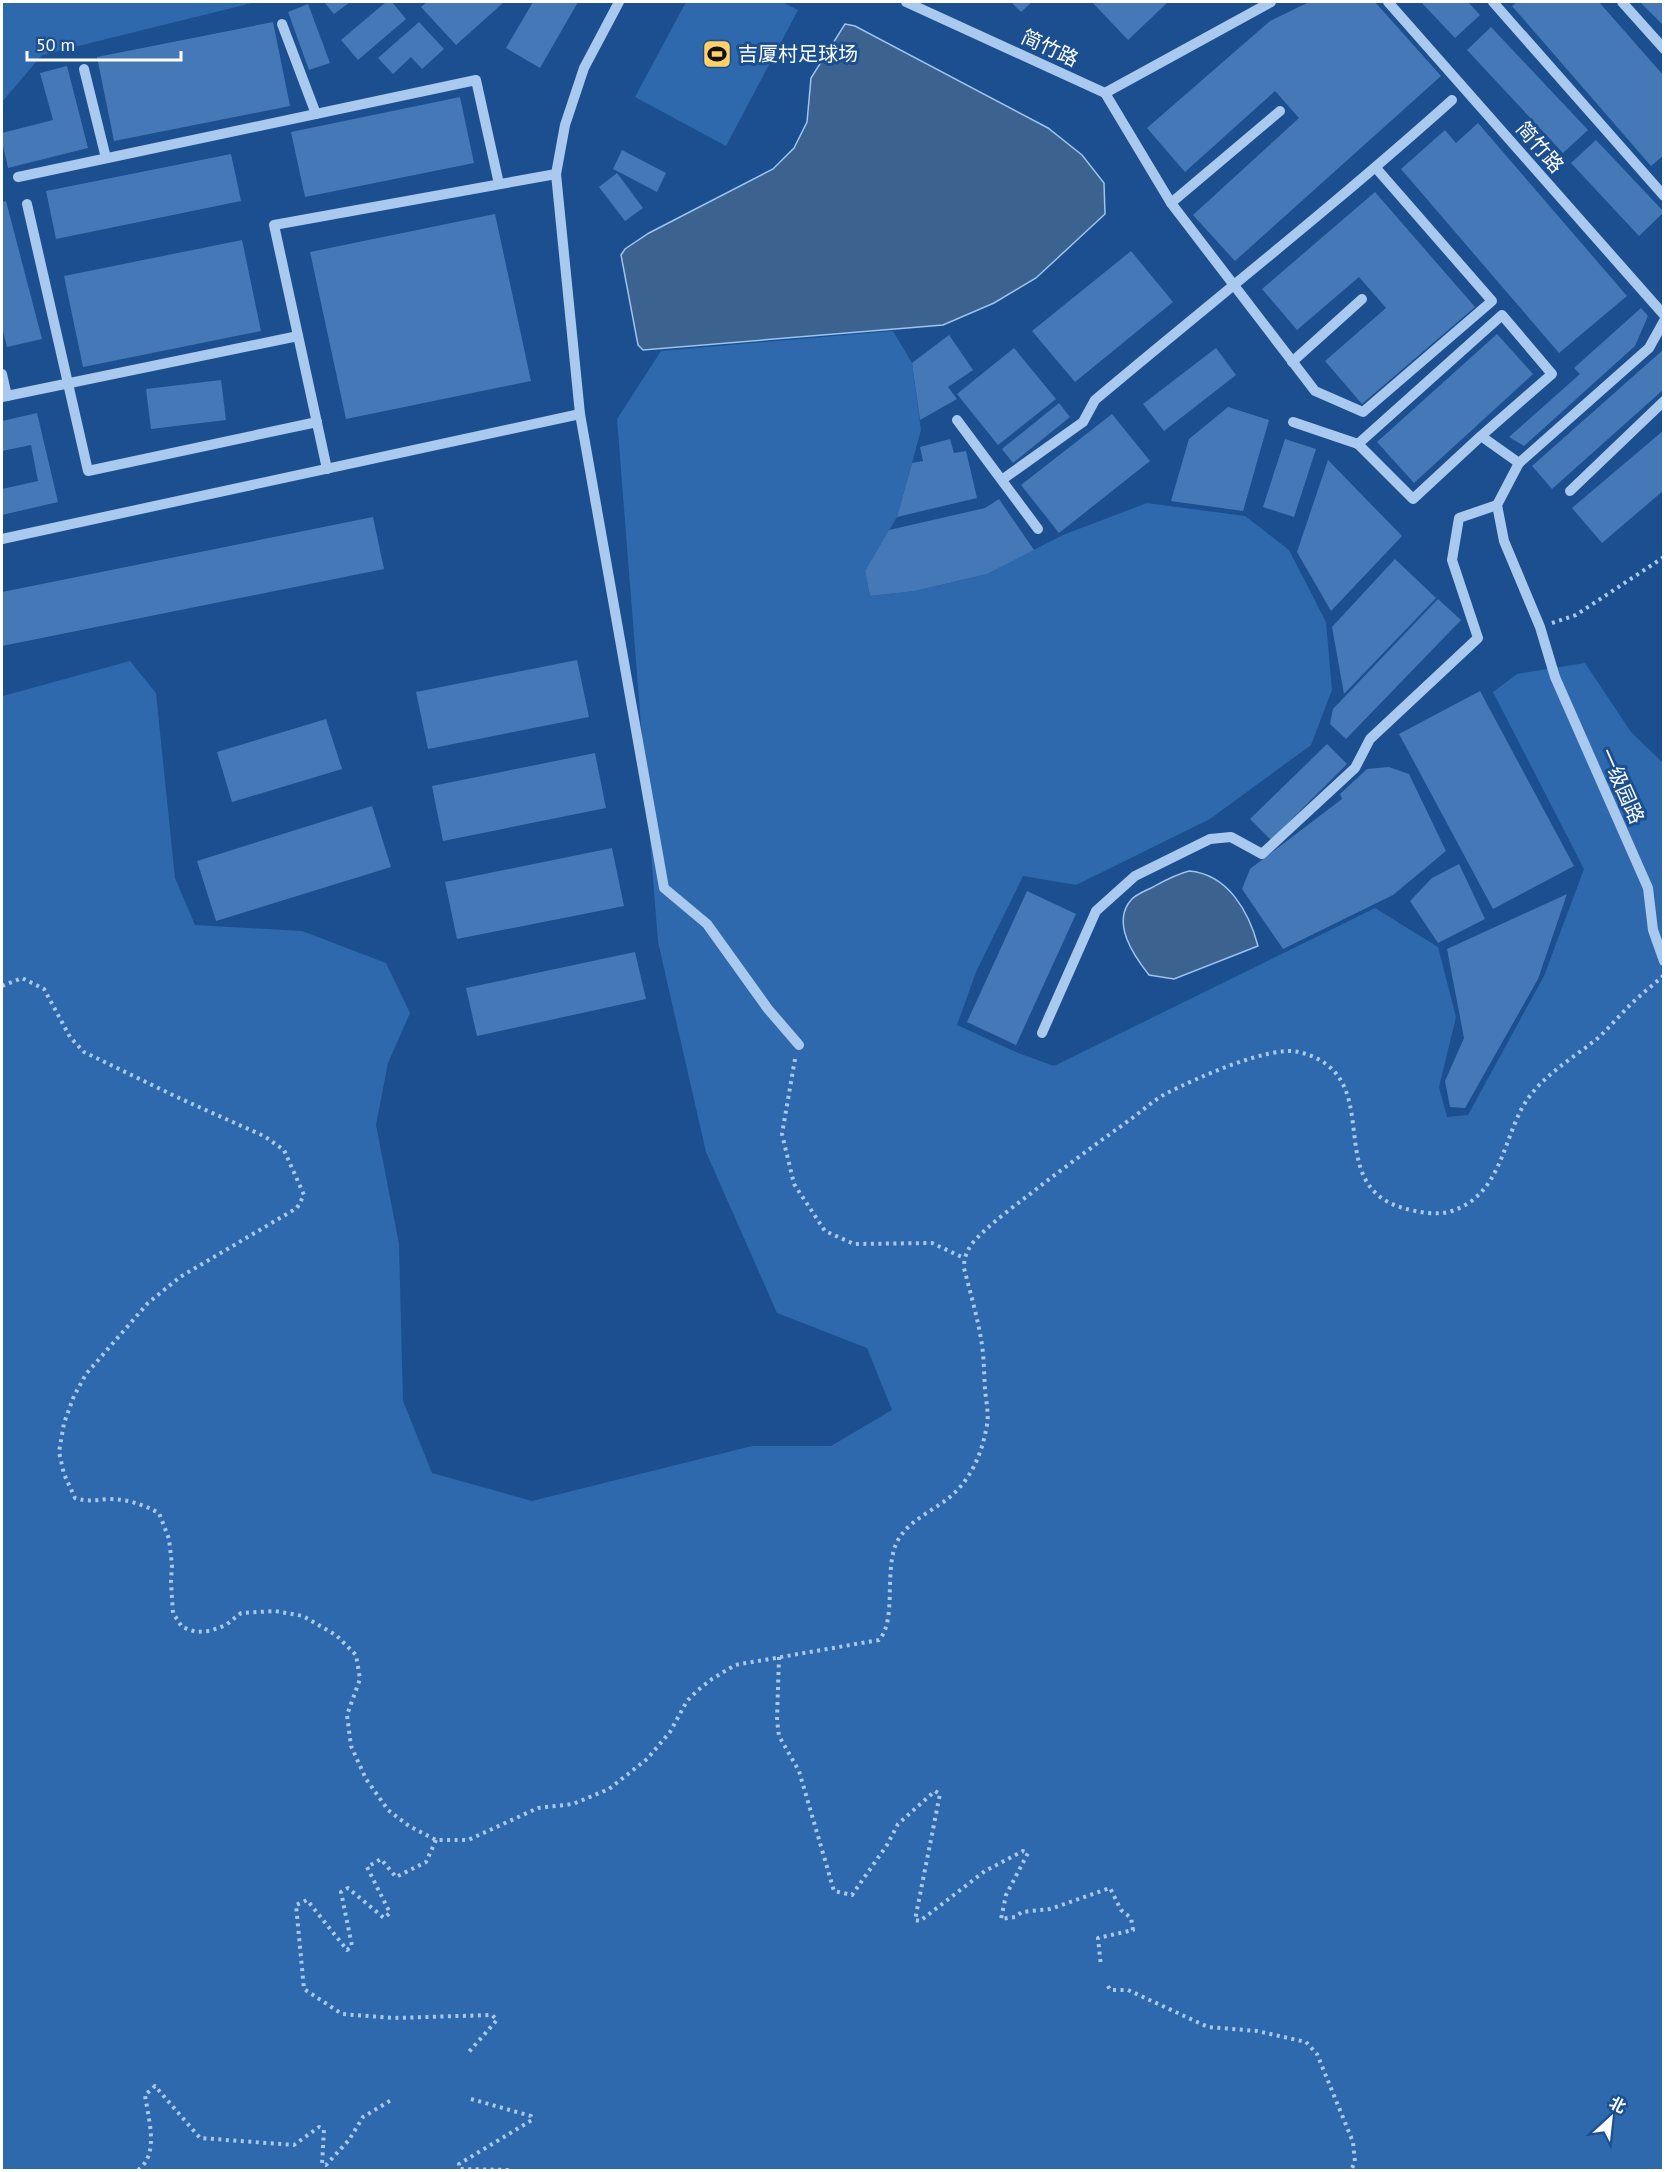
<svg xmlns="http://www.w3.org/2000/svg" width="1665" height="2172" font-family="'PT Sans','Noto Sans SC',sans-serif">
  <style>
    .green { fill: #2e69ad }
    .water { fill: #3c6290; stroke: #9cc4f0; stroke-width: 1.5 }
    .building { fill: #4478b7 }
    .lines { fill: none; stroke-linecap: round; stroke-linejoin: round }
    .path { stroke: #a9c9ee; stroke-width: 4; stroke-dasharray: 3 4.5; stroke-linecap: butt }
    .minor { stroke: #a9c9ee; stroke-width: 10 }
    .labels { text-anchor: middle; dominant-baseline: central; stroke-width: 6; stroke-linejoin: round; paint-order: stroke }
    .street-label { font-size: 20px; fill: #fff; stroke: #1b4f8f }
    .poi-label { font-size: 20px; fill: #fff; stroke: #1b4f8f; text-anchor: start }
  </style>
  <rect width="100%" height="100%" fill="#1b4f8f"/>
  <g class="green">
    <path d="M 2,2 L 256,2 L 42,55 L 2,102 Z"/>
    <path d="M 686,2 L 782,2 L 798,10 L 726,146 L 635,97 Z"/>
    <path d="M 893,331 L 912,363 L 921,430 L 897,517 L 865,571 L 870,596 L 915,591 L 987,574 L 1063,535 L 1147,503 L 1245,516 L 1289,550 L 1326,622 L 1332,690 L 1311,745 L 1210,819 L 1076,885 L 1023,876 L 976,972 L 957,1025 L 1018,1053 L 1054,1066 L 1375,908 L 1438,947 L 1456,1017 L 1439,1087 L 1447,1117 L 1468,1115 L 1544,976 L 1584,869 L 1493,692 L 1517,674 L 1585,663 L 1631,732 L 1663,763 L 1663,2170 L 2,2170 L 2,693 L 3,696 L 130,661 L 156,693 L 175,878 L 195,925 L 302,931 L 386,963 L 410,1013 L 388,1063 L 376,1125 L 399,1244 L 403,1401 L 432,1473 L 532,1501 L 752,1446 L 831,1446 L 892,1410 L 867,1348 L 777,1313 L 706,1152 L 658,942 L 617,419 L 661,351 Z"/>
  </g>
  <g class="water">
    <path d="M 845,24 L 855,26 L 1048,128 L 1082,155 L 1104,183 L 1105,214 L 1036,278 L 994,303 L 943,325 L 643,350 L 638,345 L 621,255 L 625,249 L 649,233 L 773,169 L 794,148 L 807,122 L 811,78 Z"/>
    <path d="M 1189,871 C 1228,874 1249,912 1258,946 L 1174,979 L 1149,975 C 1134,956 1111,923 1131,900 C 1135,895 1145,891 1151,888 C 1164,881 1174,875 1189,871 Z"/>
  </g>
  <g class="building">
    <path d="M 324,2 L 350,2 L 334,14 Z"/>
    <path d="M 386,2 L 392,2 L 406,19 L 358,60 L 341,40 Z"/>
    <path d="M 427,2 L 504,2 L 456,45 L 421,7 Z"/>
    <path d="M 533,2 L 578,2 L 540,68 L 506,48 Z"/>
    <path d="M 1011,2 L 1032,2 L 1021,12 Z"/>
    <path d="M 1092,2 L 1168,2 L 1128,40 Z"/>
    <path d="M 1309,2 L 1375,2 L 1441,76 L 1235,261 L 1193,215 L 1299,118 L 1275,91 L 1185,172 L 1147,128 L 1270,21 Z"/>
    <path d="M 1421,2 L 1468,2 L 1480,15 L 1455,38 Z"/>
    <path d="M 1517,2 L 1599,2 L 1664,76 L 1664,155 L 1651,166 L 1512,6 Z"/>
    <path d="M 1640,2 L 1664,2 L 1664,26 Z"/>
    <path d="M 308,4 L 330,63 L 309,70 L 288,12 Z"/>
    <path d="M 273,22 L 290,106 L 114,141 L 97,57 Z"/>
    <path d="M 419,22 L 444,49 L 422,69 L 411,57 L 393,74 L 378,58 Z"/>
    <path d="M 1491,27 L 1588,130 L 1563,153 L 1467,50 Z"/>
    <path d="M 67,66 L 88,148 L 8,168 L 2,141 L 2,133 L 53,120 L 40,73 Z"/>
    <path d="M 460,97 L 474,163 L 305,197 L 291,132 Z"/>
    <path d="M 1478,123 L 1627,296 L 1559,353 L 1401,169 L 1445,130 L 1456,143 Z"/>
    <path d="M 1596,140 L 1664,212 L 1639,236 L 1571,163 Z"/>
    <path d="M 622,150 L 666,173 L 657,192 L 613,169 Z"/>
    <path d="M 231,154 L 241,201 L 56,239 L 46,191 Z"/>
    <path d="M 617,173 L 643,208 L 625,221 L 599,187 Z"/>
    <path d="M 1375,192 L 1475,307 L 1362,404 L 1325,361 L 1386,308 L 1359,277 L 1297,330 L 1262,289 Z"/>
    <path d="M 6,201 L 42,339 L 7,347 L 2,327 L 2,202 Z"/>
    <path d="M 495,214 L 531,381 L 346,419 L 310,252 Z"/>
    <path d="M 242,240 L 261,331 L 83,367 L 64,276 Z"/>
    <path d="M 1131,251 L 1173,302 L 1075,382 L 1032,331 Z"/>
    <path d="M 1641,308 L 1648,316 L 1635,346 L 1524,446 L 1509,437 L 1580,374 L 1574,368 Z"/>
    <path d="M 1497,334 L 1533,374 L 1414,483 L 1377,442 Z"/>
    <path d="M 949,335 L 973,370 L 948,387 L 957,399 L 920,420 L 912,363 Z"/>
    <path d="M 1014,348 L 1056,399 L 998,445 L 957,394 Z"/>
    <path d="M 1216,348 L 1236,375 L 1164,431 L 1143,404 Z"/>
    <path d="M 1664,349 L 1664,389 L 1552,489 L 1532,466 Z"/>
    <path d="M 221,380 L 226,420 L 151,429 L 146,389 Z"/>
    <path d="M 1059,403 L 1070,417 L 1013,463 L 1002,449 Z"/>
    <path d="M 1228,407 L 1269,420 L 1243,511 L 1171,501 L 1189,439 Z"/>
    <path d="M 37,413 L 58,502 L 2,515 L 2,489 L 38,481 L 31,445 L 2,451 L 2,421 Z"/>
    <path d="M 1112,414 L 1150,461 L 1059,533 L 1021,485 Z"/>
    <path d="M 1664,430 L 1664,490 L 1602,543 L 1572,508 Z"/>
    <path d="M 950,439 L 954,453 L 966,451 L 977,498 L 897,517 L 912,463 L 923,461 L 920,447 Z"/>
    <path d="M 1285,439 L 1316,449 L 1294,517 L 1263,507 Z"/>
    <path d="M 1328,460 L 1402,536 L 1331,611 L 1297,552 Z"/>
    <path d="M 999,499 L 1034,550 L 987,574 L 915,591 L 870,596 L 865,571 L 889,530 L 985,508 Z"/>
    <path d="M 373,517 L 384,569 L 2,646 L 2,592 Z"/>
    <path d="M 1395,559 L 1436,598 L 1344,694 L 1332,627 Z"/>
    <path d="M 1438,599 L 1461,620 L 1346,739 L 1330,724 L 1333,709 Z"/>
    <path d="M 577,660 L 589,717 L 428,749 L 416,692 Z"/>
    <path d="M 1480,691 L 1574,866 L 1493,909 L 1399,734 Z"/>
    <path d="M 326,719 L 342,769 L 232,802 L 217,752 Z"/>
    <path d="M 1327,744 L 1347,764 L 1271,840 L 1250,819 Z"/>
    <path d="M 595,753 L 606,808 L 443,841 L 432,786 Z"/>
    <path d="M 1389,767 L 1409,774 L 1446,851 L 1393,895 L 1283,949 L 1242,889 L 1250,869 L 1342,799 L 1340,794 L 1367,769 Z"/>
    <path d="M 372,806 L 391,867 L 216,921 L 197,861 Z"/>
    <path d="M 612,848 L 624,906 L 457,939 L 445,882 Z"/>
    <path d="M 1459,864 L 1485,919 L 1438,943 L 1410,901 L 1432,878 Z"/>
    <path d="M 1027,891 L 1076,914 L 1016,1045 L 967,1022 Z"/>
    <path d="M 1567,894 L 1538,979 L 1465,1108 L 1450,1107 L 1445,1081 L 1464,1038 L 1447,949 Z"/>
    <path d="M 635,952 L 646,999 L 477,1036 L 466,988 Z"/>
  </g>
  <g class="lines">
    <g class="path">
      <path d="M 1552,623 L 1576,615 L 1664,557"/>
      <path d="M 2,986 L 22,978 L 44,989 L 70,1037 L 84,1052 L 181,1099 L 264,1136 L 284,1150 L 304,1195 L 297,1208 L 180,1277 L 148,1303 L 86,1374 L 74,1396 L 64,1423 L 59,1452 L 64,1474 L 75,1498 C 87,1502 95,1500 108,1499 C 127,1499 142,1504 159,1513 L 169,1539 L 172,1565 L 171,1582 L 173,1613 L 182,1627 L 196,1632 L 210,1631 L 226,1625 L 241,1613 L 275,1611 L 303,1616 L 336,1635 L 356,1655 L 360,1679 L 347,1715 L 351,1746 L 366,1779 L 388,1810 L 409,1826 L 436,1840 L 468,1840 L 538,1808 L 573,1804 L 609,1789 L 647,1759 L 670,1732 L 687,1701 L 698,1690 L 712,1679 L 735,1665 L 879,1640 C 897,1620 884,1573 896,1544 C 908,1517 942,1509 960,1487 C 975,1470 983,1448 987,1425 C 989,1414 986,1401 985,1389 C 984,1373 984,1355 981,1339 C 977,1315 970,1292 964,1268 C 964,1259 966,1253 971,1245 C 987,1225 1019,1203 1039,1187 C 1069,1164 1100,1141 1131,1119 C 1143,1110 1154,1100 1167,1093 C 1195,1079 1269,1045 1299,1052 C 1391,1075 1318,1183 1403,1208 C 1417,1212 1437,1216 1452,1211 C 1499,1195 1502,1146 1522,1108 C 1540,1076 1571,1060 1598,1038 C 1609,1028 1619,1016 1629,1006 C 1640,995 1652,986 1663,976"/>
      <path d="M 795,1059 L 782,1134 L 794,1184 L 825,1231 L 854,1244 L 932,1243 L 964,1258"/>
      <path d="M 779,1657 L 777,1720 L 779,1736 L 799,1771 L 834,1891 L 852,1895 L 887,1845 L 898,1824 L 935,1791 L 940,1794 L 915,1920 L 920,1921 L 985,1871 L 1023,1851 L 1028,1853 L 1006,1895 L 1001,1919 L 1015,1917 L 1022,1912 L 1050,1909 L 1110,1888 L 1121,1910 L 1131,1918 L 1133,1930 L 1098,1938 L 1101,1966"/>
      <path d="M 436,1840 L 426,1862 L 396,1877 L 381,1859 L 367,1867 L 390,1913 L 384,1918 L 348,1888 L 341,1892 L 352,1946 L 347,1950 L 307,1900 L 296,1905 L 304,1989 L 342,2014 L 394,2018 L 492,2015 L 497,2020 L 467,2054"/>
      <path d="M 1108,1986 L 1110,1990 L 1128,1990 L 1208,2027 L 1257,2031 L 1306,2042 L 1317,2054 L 1353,2142 L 1355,2162 L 1351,2170"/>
      <path d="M 471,2099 L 531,2116 L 532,2120 L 459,2164 L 460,2169 L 510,2170"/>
      <path d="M 138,2170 C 160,2154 148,2118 145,2095 L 155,2086 L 200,2138 L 294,2145 L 319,2127 L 324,2130 L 322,2164 L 326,2165 L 349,2140 L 363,2117 L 393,2099"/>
    </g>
    <g class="minor">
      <path d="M 906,2 L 1105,93 L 1271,2"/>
      <path d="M 1388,2 L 1664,315"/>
      <path d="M 1493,2 L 1664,196"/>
      <path d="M 1622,2 L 1664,49"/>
      <path d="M 282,24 L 316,114"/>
      <path d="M 84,69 L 106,158"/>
      <path d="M 1105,93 L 1171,203 L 1315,391 L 1363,412 L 1492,301 L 1376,168"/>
      <path d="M 18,177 L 476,80 L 499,184"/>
      <path d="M 1171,203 L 1280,111"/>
      <path d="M 27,204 L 88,471 L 317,422"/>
      <path d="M 1664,321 L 1649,348 L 1519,463 L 1497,505 L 1504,541 L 1540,627 L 1555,677 L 1648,888 L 1653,930 L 1664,961"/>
      <path d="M 1292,362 L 1362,299"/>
      <path d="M 2,374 L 7,396"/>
      <path d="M 2,397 L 298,336"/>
      <path d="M 580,414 L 664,888 L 707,924 L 768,1009 L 799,1045"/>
      <path d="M 957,420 L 1038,529"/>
      <path d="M 1293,422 L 1358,444"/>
      <path d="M 1481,436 L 1413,499 L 1358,444 L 1502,315 L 1552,374 L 1481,436 L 1519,463"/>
      <path d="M 327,469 L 274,225 L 556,174"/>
      <path d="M 1003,479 L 1083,422 L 1095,400 C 1214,300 1336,204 1452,100"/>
      <path d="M 1570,491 L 1664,401"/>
      <path d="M 2,539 L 580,414 L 556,174 L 565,125 L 584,68 L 619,2"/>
      <path d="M 1042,1033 L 1096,911 L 1135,876 L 1210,839 L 1231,837 L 1262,854 L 1355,768 L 1370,739 L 1478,638 L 1452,560 L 1459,518 L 1497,505"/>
    </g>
  </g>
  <defs>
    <g id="stadium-square" transform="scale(1.5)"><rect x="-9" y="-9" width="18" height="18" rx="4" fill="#ffd166" stroke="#1b4f8f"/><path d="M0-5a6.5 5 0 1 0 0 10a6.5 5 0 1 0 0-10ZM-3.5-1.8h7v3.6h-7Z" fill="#111"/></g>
  </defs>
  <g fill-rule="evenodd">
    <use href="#stadium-square" x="717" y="54"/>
  </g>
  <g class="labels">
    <g class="street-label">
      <text transform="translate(1050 48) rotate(25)">简竹路</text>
      <text transform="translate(1540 147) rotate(49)">简竹路</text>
      <text transform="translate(1622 786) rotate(66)">一级园路</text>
    </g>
    <g class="poi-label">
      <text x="738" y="54">吉厦村足球场</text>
    </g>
  </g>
  <rect width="1665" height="2172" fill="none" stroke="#ffffff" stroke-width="6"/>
  <g transform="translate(1611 2118) rotate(27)" stroke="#1b4f8f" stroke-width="4.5" paint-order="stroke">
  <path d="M0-4.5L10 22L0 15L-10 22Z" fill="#ffffff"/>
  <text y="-9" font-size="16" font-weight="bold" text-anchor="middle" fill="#ffffff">北</text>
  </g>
  <path d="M27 51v9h154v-9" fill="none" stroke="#ffffff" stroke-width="3"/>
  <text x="36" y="51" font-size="18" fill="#ffffff" stroke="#1b4f8f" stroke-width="4.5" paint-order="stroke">50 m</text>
</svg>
